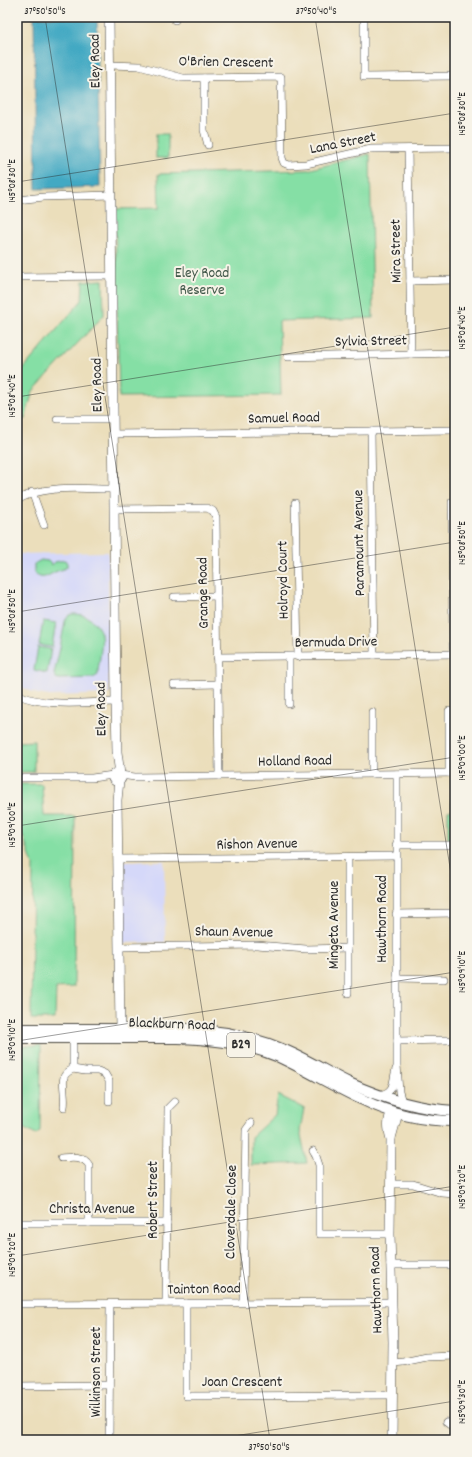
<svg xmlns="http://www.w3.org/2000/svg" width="472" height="1457" font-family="Dekko,sans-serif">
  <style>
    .built { fill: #d5d8f9 }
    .green { fill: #85dfa5; stroke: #588568 }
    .water { fill: #43a9c3; stroke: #376a77 }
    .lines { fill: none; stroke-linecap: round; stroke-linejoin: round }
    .street-casing { stroke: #484641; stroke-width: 8 }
    .secondary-casing { stroke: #484641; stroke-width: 10 }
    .primary-casing { stroke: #484641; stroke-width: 12 }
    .street { stroke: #fff; stroke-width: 7 }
    .secondary { stroke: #fff; stroke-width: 9 }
    .primary { stroke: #fff; stroke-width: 10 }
    .ticks { fill: none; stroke: #2b2b2b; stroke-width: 1; stroke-opacity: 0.45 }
    .labels { text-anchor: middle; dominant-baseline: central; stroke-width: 4; stroke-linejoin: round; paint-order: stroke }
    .shield { fill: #f7f3e8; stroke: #686764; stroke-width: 1 }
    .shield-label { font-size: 14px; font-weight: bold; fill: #2b2b2b }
    .street-label { font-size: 15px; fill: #2b2b2b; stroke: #f7f3e8 }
    .park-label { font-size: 15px; fill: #42584a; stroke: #f7f3e8 }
    .neatline { fill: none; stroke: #2b2b2b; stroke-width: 1.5 }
    .ticks-label { font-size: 10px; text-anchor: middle; fill: #2b2b2b }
  </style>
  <rect width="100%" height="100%" fill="#f7f3e8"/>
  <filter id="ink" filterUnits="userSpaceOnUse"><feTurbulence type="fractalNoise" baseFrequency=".025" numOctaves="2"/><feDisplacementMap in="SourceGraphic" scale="8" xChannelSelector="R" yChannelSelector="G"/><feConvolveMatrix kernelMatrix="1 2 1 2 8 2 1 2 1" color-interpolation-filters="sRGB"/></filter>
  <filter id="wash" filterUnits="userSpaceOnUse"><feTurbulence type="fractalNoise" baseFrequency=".012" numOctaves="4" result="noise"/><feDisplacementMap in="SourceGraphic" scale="16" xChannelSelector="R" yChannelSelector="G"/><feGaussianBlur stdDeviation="0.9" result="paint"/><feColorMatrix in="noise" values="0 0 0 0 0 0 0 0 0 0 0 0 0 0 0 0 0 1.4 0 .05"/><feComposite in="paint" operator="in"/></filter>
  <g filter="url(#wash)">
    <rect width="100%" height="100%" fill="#ebdebb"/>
    <g class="built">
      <path d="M 108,552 L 109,694 L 50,696 L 38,694 L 21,687 L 17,684 L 17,554 Z"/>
      <path d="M 164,861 L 165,942 L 121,943 L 120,862 Z"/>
    </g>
    <g class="green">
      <rect x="156" y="134" width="12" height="24"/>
      <path d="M 370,154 L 373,318 L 279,321 L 281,395 L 119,397 L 115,209 L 159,208 L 158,174 L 307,170 Z"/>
      <path d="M 103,280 L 104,315 L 33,391 L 25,419 L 17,420 L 17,376 L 82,300 L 83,281 Z"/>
      <path d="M 41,560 L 48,561 L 52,565 L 55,562 L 65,560 L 67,563 L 67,567 C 63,570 59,570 55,572 C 47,576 42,581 34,573 L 34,564 Z"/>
      <path d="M 73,614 C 85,613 98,622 101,634 C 103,644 99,661 98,671 L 98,675 L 93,678 L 59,679 L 56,678 L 54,674 L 60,648 L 65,621 L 69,615 Z"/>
      <path d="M 43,621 L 56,623 L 52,647 L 39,645 Z"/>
      <path d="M 38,647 L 51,649 L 47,673 L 34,670 Z"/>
      <path d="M 34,741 L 34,772 L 17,772 L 17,742 Z"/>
      <path d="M 452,779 L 455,779 L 455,839 L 448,839 L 448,811 L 452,810 Z"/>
      <path d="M 17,784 L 42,784 L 44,816 L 75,816 L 74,987 L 56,988 L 55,1019 L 31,1019 L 33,865 L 20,827 L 17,823 Z"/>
      <path d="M 41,1045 L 40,1131 L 36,1135 L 21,1127 L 17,1121 L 17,1056 L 21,1046 Z"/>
      <path d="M 278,1095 L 304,1108 L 300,1131 L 307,1163 L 251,1165 L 251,1137 L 275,1115 Z"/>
    </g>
    <path class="water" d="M 34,17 L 97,17 L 100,187 L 36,189 Z"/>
  </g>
  <g filter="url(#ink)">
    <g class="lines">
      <g class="street-casing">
        <g id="street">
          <path d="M 175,17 L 175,20"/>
          <path d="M 364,17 L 364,77 L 455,76"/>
          <path d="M 110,65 L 139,66 L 183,78 L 281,77 L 282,158 L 284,163 L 289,165 L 306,164 L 371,149 L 455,148"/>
          <path d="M 204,78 L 204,130 L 208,145"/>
          <path d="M 408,149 L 411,354"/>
          <path d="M 17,200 L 44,197 L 111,195"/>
          <path d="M 17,277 L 111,276"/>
          <path d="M 410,281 L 455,280"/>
          <path d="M 288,357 L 455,353"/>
          <path d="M 57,419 L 113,419"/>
          <path d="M 371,431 L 374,655"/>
          <path d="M 113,434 L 455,430"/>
          <path d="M 32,492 L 44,525"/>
          <path d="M 17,500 C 44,484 83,489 113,489"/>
          <path d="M 452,502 L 453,654"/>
          <path d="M 295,503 L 298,657"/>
          <path d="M 114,509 L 207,508 L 213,511 L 216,517 L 219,776"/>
          <path d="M 174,597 L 217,596"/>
          <path d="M 217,657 L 455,654"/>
          <path d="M 174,685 L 217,684"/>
          <path d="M 17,694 C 45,708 85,702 116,702"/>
          <path d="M 289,704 L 289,657"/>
          <path d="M 449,711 L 449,773"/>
          <path d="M 372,774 L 372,712"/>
          <path d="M 397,774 L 397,1065 L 399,1092 L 402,1102"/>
          <path d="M 120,775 L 135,777 L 455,773"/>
          <path d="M 17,778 L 92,778 L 113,775"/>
          <path d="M 396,845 L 455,845"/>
          <path d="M 348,857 L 348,993"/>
          <path d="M 118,859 L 396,856"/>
          <path d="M 396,914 L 455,913"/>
          <path d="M 119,947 L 257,945 L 306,949 L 348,948"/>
          <path d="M 397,978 L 444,979"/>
          <path d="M 397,1041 L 448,1040"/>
          <path d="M 73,1069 L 73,1038"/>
          <path d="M 379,1095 C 396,1092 392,1082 396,1069"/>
          <path d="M 64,1107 C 66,1097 61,1080 65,1075 C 67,1072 71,1070 73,1069 L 85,1071 L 98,1071 L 105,1074 L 109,1081 L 109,1101"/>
          <path d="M 313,1151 L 316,1156 L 319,1165 L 319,1234 L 390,1234"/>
          <path d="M 61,1158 C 71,1157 83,1155 89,1165 L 89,1223"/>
          <path d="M 390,1184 L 413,1184 L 442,1193 L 455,1194"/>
          <path d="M 17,1223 L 167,1223"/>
          <path d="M 390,1265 L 455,1265"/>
          <path d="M 243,1302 L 246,1130 L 251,1123"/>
          <path d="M 166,1303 L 168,1108 L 175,1101"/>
          <path d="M 186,1303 L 186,1396 L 392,1395"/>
          <path d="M 17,1304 L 391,1302"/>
          <path d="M 393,1363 L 403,1362 L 427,1357 L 455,1356"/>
          <path d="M 17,1386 L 109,1385"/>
          <path d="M 446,1422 L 450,1425 L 455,1426"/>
          <path d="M 109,1440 L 110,1304"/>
        </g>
      </g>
      <g class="secondary-casing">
        <g id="secondary">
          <path d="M 109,17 L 116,702 L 117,752 L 120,774"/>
          <circle cx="117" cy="777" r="4.5"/>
          <path d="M 119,781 L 117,800 L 120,1029"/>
          <path d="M 392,1111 C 387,1121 388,1129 391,1139 L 390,1234 L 393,1342 L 392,1440"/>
          <path d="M 391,1138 L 398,1113"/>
        </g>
      </g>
      <g class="primary-casing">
        <g id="primary">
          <path d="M 17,1029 L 186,1029 C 221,1030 254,1037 287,1051 C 308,1060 328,1073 349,1083 C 382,1098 419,1109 455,1111"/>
          <path d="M 17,1038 L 178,1038 C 213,1039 248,1044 279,1057 C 307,1070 333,1086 361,1099 C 389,1113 423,1121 455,1121"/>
        </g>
      </g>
      <use href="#street" class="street"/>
      <use href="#secondary" class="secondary"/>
      <use href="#primary" class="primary"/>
    </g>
  </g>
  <path class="ticks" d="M 45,17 L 270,1440M 315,17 L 455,899M 17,182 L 455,113M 17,397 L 455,327M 17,612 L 455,542M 17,826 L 455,757M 17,1041 L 455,972M 17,1256 L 455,1186M 209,1440 L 455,1401"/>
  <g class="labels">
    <rect class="shield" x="227" y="1033" width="28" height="24" rx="3"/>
    <g class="shield-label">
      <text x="241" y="1045">B29</text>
    </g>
    <g class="street-label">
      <text transform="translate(96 61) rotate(-91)">Eley Road</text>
      <text transform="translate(226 63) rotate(1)">O'Brien Crescent</text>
      <text transform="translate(343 144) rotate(-11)">Lana Street</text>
      <text transform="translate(397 251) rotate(-91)">Mira Street</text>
      <text transform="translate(371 342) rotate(-1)">Sylvia Street</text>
      <text transform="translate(98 385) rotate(-91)">Eley Road</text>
      <text transform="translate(284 419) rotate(-1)">Samuel Road</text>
      <text transform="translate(360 543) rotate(-91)">Paramount Avenue</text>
      <text transform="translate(284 580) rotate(-91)">Holroyd Court</text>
      <text transform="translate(204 593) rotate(-91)">Grange Road</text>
      <text transform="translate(336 643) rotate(-1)">Bermuda Drive</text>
      <text transform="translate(102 709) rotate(-91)">Eley Road</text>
      <text transform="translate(295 762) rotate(-1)">Holland Road</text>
      <text transform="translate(257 845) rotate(-1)">Rishon Avenue</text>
      <text transform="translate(383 919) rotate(-90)">Hawthorn Road</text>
      <text transform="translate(335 925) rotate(-90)">Mingeta Avenue</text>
      <text transform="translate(234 933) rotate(1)">Shaun Avenue</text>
      <text transform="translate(172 1025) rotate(2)">Blackburn Road</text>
      <text transform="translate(154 1200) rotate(-90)">Robert Street</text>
      <text x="92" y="1210">Christa Avenue</text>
      <text transform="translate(232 1212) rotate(-89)">Cloverdale Close</text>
      <text transform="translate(204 1290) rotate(-1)">Tainton Road</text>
      <text transform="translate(377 1290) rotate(-92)">Hawthorn Road</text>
      <text transform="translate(97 1372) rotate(-90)">Wilkinson Street</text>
      <text x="242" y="1383">Joan Crescent</text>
    </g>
    <g class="park-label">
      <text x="202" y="274">Eley Road<tspan x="202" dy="17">Reserve</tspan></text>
    </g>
  </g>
  <rect width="472" height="1457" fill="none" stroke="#f7f3e8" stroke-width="44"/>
  <rect x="22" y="22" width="428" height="1413" class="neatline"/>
  <g class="ticks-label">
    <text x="45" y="14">37°50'50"S</text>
    <text x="316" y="14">37°50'40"S</text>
    <text transform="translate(461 114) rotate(-90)" y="4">145°08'30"E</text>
    <text transform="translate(11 181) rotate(-90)" y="4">145°08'30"E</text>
    <text transform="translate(461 328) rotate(-90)" y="4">145°08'40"E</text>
    <text transform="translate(11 396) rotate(-90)" y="4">145°08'40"E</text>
    <text transform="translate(461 543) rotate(-90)" y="4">145°08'50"E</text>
    <text transform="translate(11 611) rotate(-90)" y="4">145°08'50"E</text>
    <text transform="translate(461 758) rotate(-90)" y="4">145°09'00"E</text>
    <text transform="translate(11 825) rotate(-90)" y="4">145°09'00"E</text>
    <text transform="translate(461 972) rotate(-90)" y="4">145°09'10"E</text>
    <text transform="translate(11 1040) rotate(-90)" y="4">145°09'10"E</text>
    <text transform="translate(461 1187) rotate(-90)" y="4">145°09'20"E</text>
    <text transform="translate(11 1255) rotate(-90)" y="4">145°09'20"E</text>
    <text transform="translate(461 1402) rotate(-90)" y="4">145°09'30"E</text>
    <text x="269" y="1450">37°50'50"S</text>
  </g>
</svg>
